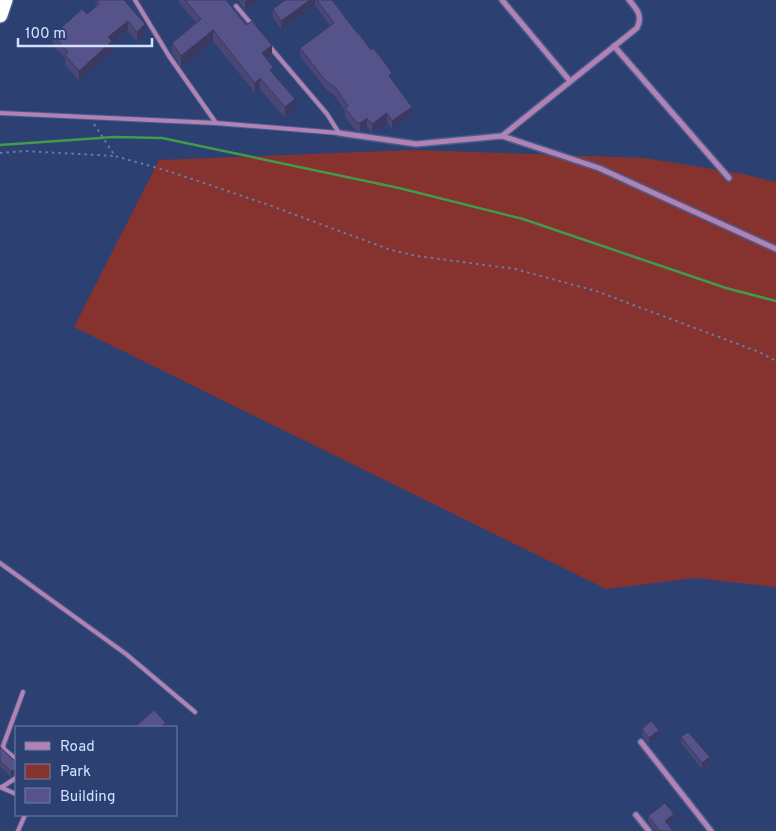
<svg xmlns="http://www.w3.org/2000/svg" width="776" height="831" font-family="Overpass,sans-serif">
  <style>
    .green { fill: #86332f }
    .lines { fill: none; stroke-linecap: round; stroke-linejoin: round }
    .stream { stroke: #419b4b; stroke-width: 2.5 }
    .lane-casing { stroke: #4a5d8b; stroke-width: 6 }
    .street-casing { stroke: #4a5d8b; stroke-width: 8 }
    .highway-casing { stroke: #4a5d8b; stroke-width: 18 }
    .path { stroke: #687aa5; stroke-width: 2; stroke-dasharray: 2.5 4; stroke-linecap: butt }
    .lane { stroke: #b382b5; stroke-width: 4 }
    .street { stroke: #b382b5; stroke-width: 5 }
    .highway { stroke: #fff; stroke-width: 15 }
    .wall { fill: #4a4777 }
    .shaded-wall { fill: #3c3961 }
    .building { fill: #56528a; stroke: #3c3961 }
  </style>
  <rect width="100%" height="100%" fill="#2c4072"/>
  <path class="green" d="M 415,150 L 645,158 L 743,174 L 776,182 L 776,587 L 696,578 L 606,589 L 74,327 L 159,160 Z"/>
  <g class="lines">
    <path class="stream" d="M 0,145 L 114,137 L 162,138 L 399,188 L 523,219 L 726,288 L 776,301"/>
    <g class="lane-casing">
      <g id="lane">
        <path d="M 135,0 L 169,56 L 216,123"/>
        <path d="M 236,6 L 253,26"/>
        <path d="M 270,47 L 327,114 L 339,133"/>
        <path d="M 0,113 L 216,123 L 339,133"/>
        <path d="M 0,563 L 126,654 L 195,712"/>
        <path d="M 16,759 L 4,749 L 3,746 L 23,692"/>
        <path d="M 0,787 L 16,794"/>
        <path d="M 2,787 L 16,778"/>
        <path d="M 18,831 L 25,815"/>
      </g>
    </g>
    <g class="street-casing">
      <g id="street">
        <path d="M 502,0 L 570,81"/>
        <path d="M 614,46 L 729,178"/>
        <path d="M 339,133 L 416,144 L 502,136 L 599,168 L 776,249"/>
        <path d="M 502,136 L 637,28 C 643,16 637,9 629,0"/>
        <path d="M 641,742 L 711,831"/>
        <path d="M 636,815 L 649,831"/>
      </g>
    </g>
    <g class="highway-casing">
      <path id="highway" d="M 0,15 L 5,0"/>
    </g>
    <g class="path">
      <path d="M 94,124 L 115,156 L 168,171 L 266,204 L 391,250 L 417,256 L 515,269 L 596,291 L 759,352 L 776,361"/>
      <path d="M 0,153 L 25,151 L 115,156"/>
    </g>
    <use href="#lane" class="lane"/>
    <use href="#street" class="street"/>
    <use href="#highway" class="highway"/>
  </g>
  <g class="wall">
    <path d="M 95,0 L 124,0 L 145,35 L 137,42 L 128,31 L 112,44 L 112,51 L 79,81 L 65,65 L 65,58 L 53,45 L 53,35 L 87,14 L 96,6 Z"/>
    <path d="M 179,0 L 226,0 L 272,55 L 267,60 L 273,74 L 295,109 L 285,118 L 260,89 L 255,93 L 213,41 L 181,67 L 172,53 L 172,43 L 196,23 L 179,3 Z"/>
    <path d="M 238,0 L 256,0 L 256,2 L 245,10 Z"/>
    <path d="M 285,0 L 332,0 L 392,80 L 412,115 L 392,129 L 387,122 L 372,133 L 367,126 L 360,132 L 356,131 L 345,117 L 345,111 L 335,96 L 326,89 L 300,56 L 300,48 L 330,26 L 315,5 L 281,29 L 273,18 L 273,9 Z"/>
    <path d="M 642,729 L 659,736 L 649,744 L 642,735 Z"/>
    <path d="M 681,737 L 710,762 L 702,769 L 681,743 Z"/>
    <path d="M 0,747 L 16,762 L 16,775 L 11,777 L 0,766 Z"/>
    <path d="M 648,816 L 674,819 L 668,824 L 673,831 L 655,831 L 648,821 Z"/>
  </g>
  <g class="shaded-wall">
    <path d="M 247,0 L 256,0 L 256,2 L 245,10 L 245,1 Z"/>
    <path d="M 310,0 L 315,0 L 315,5 L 281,29 L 281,21 Z"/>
    <path d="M 128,21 L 128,31 L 112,44 L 112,51 L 79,81 L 79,71 L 108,37 Z"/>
    <path d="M 145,24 L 145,35 L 137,42 L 137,32 Z"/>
    <path d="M 213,30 L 213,41 L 181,67 L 181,56 Z"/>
    <path d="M 272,45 L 272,55 L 262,64 L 262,53 Z"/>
    <path d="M 260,78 L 260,89 L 255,93 L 255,83 Z"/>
    <path d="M 295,99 L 295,109 L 285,118 L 285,107 Z"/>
    <path d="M 412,107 L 412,115 L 392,129 L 392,121 Z"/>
    <path d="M 387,113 L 387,122 L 372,133 L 372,124 Z"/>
    <path d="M 367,118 L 367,126 L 360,132 L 360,123 Z"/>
    <path d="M 166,723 L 166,727 L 160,727 Z"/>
    <path d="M 659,730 L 659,736 L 649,744 L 649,738 Z"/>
    <path d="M 710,757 L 710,762 L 702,769 L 702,763 Z"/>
    <path d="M 15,769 L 15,774 L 11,777 L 11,771 Z"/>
    <path d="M 674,814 L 674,819 L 665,826 L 665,821 Z"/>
  </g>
  <g class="building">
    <path d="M 97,0 L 124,0 L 145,24 L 137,32 L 128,21 L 108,37 L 112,41 L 79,71 L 65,55 L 68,52 L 53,35 L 82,9 L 87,14 L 99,4 Z"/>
    <path d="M 185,0 L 226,0 L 246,25 L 252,21 L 272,45 L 262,53 L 273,67 L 270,70 L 295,99 L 285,107 L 260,78 L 255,83 L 213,30 L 181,56 L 172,43 L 201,19 Z"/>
    <path d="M 285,0 L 310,0 L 281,21 L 273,9 Z"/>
    <path d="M 317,0 L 332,0 L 358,34 L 359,34 L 371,50 L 373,48 L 382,59 L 392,73 L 389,76 L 412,107 L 392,121 L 387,113 L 372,124 L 367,118 L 360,123 L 356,122 L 345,108 L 348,106 L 335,87 L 326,81 L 300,48 L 334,23 Z"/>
    <path d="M 154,710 L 166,723 L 160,727 L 135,727 Z"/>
    <path d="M 651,721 L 659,730 L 649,738 L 642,729 Z"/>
    <path d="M 688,732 L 710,757 L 702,763 L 681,737 Z"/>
    <path d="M 0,747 L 16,762 L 16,769 L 11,771 L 0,761 Z"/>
    <path d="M 665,803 L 674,814 L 665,821 L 673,831 L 660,831 L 648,816 Z"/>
  </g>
  <rect x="15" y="726" width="162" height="90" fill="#2c4072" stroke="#6e80aa"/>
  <rect x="25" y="742" width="25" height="8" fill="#b382b5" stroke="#6e80aa"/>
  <text x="60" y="751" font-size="15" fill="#d2e0ff">Road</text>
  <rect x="25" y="764" width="25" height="15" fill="#86332f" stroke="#6e80aa"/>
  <text x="60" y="776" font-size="15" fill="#d2e0ff">Park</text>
  <rect x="25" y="788" width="25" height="15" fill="#56528a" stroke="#6e80aa"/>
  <text x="60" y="801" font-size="15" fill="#d2e0ff">Building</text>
  <path d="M18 38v8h134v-8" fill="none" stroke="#d2e0ff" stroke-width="2.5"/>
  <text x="25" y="38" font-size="15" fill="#d2e0ff" stroke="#2c4072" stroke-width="4" paint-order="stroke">100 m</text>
</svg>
